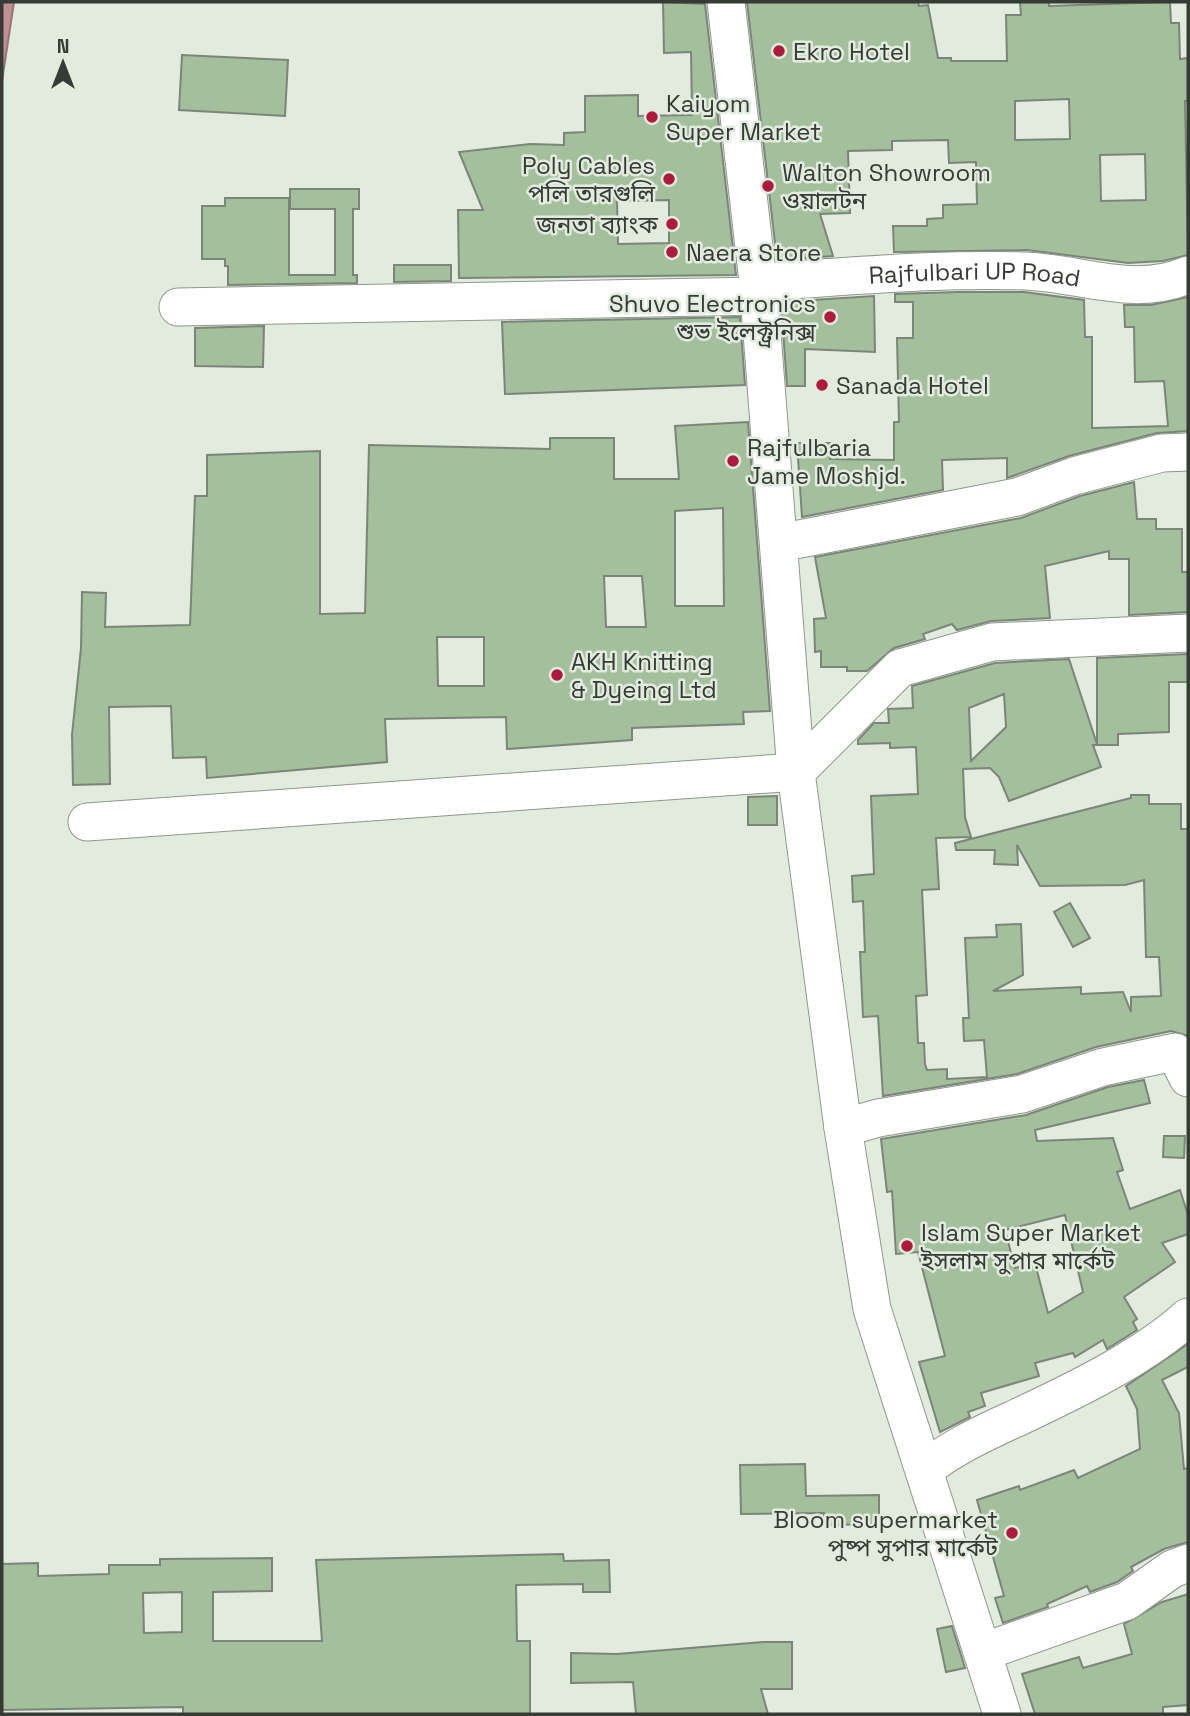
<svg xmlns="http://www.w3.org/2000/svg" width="1190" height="1716" font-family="'Space Grotesk','Noto Sans Bengali',sans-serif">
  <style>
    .water { fill: #c09092; stroke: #977676; stroke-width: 2 }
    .building { fill: #a3bf9b; stroke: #7c8579; stroke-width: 2; fill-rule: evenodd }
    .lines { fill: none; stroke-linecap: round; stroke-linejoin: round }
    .minor-casing { stroke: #8e988c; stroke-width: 39 }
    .minor { stroke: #fff; stroke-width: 37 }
    .poi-dot { fill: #ae1a3b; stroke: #e1ebde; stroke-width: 2.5 }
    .labels { text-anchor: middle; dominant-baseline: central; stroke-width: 5; stroke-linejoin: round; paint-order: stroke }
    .poi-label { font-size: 24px; fill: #373b35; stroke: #e1ebde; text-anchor: start }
    .street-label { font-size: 24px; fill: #373b35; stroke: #e1ebde }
  </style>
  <rect width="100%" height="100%" fill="#e1ebde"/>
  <path class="water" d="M 2,2 L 14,2 L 2,81 Z"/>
  <g class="building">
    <path d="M 663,2 L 705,4 L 736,275 L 459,278 L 458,210 L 483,210 L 459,152 L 530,144 L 564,145 L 564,133 L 585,132 L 585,96 L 638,95 L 638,116 L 692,115 L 691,52 L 664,53 ZM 669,200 L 669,243 L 618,244 L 617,201 Z"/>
    <path d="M 747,2 L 918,2 L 919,6 L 928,5 L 938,58 L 951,58 L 951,61 L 1007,61 L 1006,15 L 1021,15 L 1020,2 L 1049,2 L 1049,6 L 1170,2 L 1171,23 L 1179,23 L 1180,59 L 1188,58 L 1188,101 L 1185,101 L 1188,255 L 1163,261 L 1128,263 L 1027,250 L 894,252 L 893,226 L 927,226 L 927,219 L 943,218 L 943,205 L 977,204 L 976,162 L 949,163 L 948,140 L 892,141 L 892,150 L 848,151 L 850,213 L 820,214 L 833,256 L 777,260 ZM 1069,99 L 1070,139 L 1015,140 L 1015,101 ZM 1145,154 L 1146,200 L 1101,201 L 1100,155 Z"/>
    <path d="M 182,55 L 288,60 L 285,116 L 179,110 Z"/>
    <path d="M 290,189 L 359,189 L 359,209 L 353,209 L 353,275 L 357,275 L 357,283 L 228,285 L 228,266 L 225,266 L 225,259 L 202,259 L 202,206 L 225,206 L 225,198 L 289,198 L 289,275 L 335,275 L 335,209 L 290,209 Z"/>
    <path d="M 394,265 L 451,265 L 451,281 L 394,282 Z"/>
    <path d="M 959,292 L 1024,292 L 1084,300 L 1085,337 L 1092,337 L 1092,428 L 1168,426 L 1164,381 L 1135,382 L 1134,327 L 1125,327 L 1124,305 L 1151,305 L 1188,297 L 1188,431 L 1157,433 L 1069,456 L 1007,478 L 1007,458 L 942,460 L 943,490 L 802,517 L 797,443 L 830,443 L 830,459 L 894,460 L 894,422 L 899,422 L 897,338 L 913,338 L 913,302 L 895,302 L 895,294 Z"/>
    <path d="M 874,296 L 875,352 L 805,349 L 805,386 L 787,386 L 781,302 Z"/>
    <path d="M 740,317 L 745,385 L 505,394 L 502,322 Z"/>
    <path d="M 264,326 L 263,367 L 195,366 L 195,328 Z"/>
    <path d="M 748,422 L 770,711 L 743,712 L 744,724 L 632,728 L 632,740 L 507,749 L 506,717 L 385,719 L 387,762 L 207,778 L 206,757 L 173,758 L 171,706 L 109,707 L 110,784 L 73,785 L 72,735 L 81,648 L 82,592 L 106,593 L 105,627 L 190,625 L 195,496 L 207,496 L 207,455 L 320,451 L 320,614 L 365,613 L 369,445 L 550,449 L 550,438 L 614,438 L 614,479 L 679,479 L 675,426 ZM 723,508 L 724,606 L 675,606 L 675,511 ZM 604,576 L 642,576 L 646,627 L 606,627 ZM 437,637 L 484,637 L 484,686 L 438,686 Z"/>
    <path d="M 1134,482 L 1137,519 L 1156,519 L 1156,529 L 1182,529 L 1182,572 L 1188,572 L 1188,612 L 1129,615 L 1129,559 L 1109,559 L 1109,551 L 1045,566 L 1050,618 L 991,621 L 957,630 L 952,624 L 923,634 L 925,639 L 894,648 L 867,671 L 847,671 L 847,667 L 821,667 L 821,651 L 815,652 L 814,619 L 826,618 L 815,557 L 1021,518 L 1080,496 Z"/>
    <path d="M 1188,654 L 1188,682 L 1169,682 L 1169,732 L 1118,734 L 1118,745 L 1093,745 L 1101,767 L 1009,801 L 999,777 L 990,768 L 963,769 L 965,817 L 971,837 L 936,838 L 939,889 L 922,890 L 927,995 L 916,996 L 918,1043 L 924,1043 L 925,1064 L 927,1070 L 947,1069 L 947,1079 L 987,1077 L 984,1040 L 964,1041 L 963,1018 L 969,1018 L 965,938 L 997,937 L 996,925 L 1021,924 L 1023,975 L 993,991 L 1081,987 L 1081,994 L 1123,992 L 1131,1012 L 1131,997 L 1161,996 L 1159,957 L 1146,957 L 1144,880 L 1125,885 L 1040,886 L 1017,845 L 1018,865 L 994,864 L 995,850 L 956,850 L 955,843 L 1131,798 L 1131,795 L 1149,795 L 1149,804 L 1181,804 L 1181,829 L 1188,829 L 1188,1036 L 1171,1031 L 1096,1047 L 1017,1074 L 883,1096 L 878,1016 L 863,1017 L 860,952 L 865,952 L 863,901 L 853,902 L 852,876 L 874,874 L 871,796 L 918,794 L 916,747 L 890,748 L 890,743 L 858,744 L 858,740 L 874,723 L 889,723 L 888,709 L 913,708 L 912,686 L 995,663 L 1069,659 L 1097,744 L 1097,658 ZM 1004,694 L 1006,727 L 971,761 L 969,708 Z"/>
    <path d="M 777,796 L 777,825 L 748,825 L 748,797 Z"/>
    <path d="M 1070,903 L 1090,938 L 1073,947 L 1054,912 Z"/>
    <path d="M 1144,1080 L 1150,1103 L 1035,1130 L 1037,1141 L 1113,1138 L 1123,1170 L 1117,1172 L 1130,1209 L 1180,1190 L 1188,1215 L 1188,1234 L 1162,1243 L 1175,1262 L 1124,1297 L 1137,1319 L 1133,1322 L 1137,1330 L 1107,1349 L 1103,1340 L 1075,1357 L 1073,1353 L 1035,1363 L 1039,1376 L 981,1393 L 985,1406 L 968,1412 L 970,1417 L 940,1432 L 919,1362 L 945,1356 L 918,1252 L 896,1254 L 892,1191 L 887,1192 L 881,1139 L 1026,1115 L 1108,1087 ZM 1065,1215 L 1083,1292 L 1048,1313 L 1035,1263 L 1015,1268 L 1005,1230 Z"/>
    <path d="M 1164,1136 L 1185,1136 L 1184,1158 L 1163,1157 Z"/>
    <path d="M 1188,1344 L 1188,1367 L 1162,1380 L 1179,1413 L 1184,1469 L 1188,1468 L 1188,1542 L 1164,1549 L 1131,1567 L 1133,1571 L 1117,1582 L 1090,1592 L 1087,1586 L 1047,1604 L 1048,1607 L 1003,1623 L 995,1598 L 1004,1596 L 977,1500 L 1019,1486 L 1020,1490 L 1074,1470 L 1078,1478 L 1140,1449 L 1137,1409 L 1126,1386 Z"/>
    <path d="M 805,1464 L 806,1496 L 879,1495 L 879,1524 L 824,1525 L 824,1513 L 741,1514 L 740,1465 Z"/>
    <path d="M 563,1554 L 564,1561 L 609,1560 L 610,1592 L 583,1592 L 583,1584 L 516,1585 L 517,1641 L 530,1641 L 530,1714 L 183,1714 L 183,1707 L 2,1710 L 2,1564 L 38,1563 L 38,1576 L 109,1574 L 109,1565 L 160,1565 L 160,1559 L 272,1558 L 272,1591 L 213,1592 L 213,1641 L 322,1641 L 316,1560 ZM 182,1592 L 182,1632 L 144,1633 L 143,1593 Z"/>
    <path d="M 1188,1594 L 1188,1705 L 1163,1707 L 1163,1714 L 1035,1714 L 1022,1674 L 1079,1657 L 1083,1668 L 1132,1654 L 1124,1624 L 1162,1602 Z"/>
    <path d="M 952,1626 L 965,1668 L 946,1672 L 937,1629 Z"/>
    <path d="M 763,1642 L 792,1642 L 792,1689 L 761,1689 L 768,1714 L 636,1714 L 633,1682 L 571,1683 L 571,1653 L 617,1654 Z"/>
  </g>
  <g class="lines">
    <g class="minor-casing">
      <g id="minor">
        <path d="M 726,2 L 758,282 L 796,772 L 843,1128 L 872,1309 L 1002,1714"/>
        <path id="s1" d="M 758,282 C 847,277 936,268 1025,271 C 1081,273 1134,298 1188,275"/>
        <path d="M 178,307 L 759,296"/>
        <path d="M 779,543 L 1017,497 L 1074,476 L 1162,453 L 1188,452"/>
        <path d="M 87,822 L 796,772 L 900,668 L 992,642 L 1188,633"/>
        <path d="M 843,1128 L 878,1118 L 1022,1094 L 1103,1067 L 1175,1052 L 1188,1078"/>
        <path d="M 924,1470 C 955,1445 991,1430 1027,1413 C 1080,1388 1145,1356 1188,1317"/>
        <path d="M 983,1652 L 1127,1601 L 1172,1569 L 1188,1563"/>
      </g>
    </g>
    <use href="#minor" class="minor"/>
  </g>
  <g class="poi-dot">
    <circle cx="779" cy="51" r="7"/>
    <circle cx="652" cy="117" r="7"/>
    <circle cx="669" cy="179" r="7"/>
    <circle cx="768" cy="186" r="7"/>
    <circle cx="672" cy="224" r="7"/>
    <circle cx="672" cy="252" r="7"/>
    <circle cx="830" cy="317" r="7"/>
    <circle cx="822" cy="385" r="7"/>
    <circle cx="733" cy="461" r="7"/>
    <circle cx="557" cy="675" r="7"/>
    <circle cx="907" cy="1246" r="7"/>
    <circle cx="1012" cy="1533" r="7"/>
  </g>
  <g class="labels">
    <g class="poi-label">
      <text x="793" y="51">Ekro Hotel</text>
      <text x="666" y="103">Kaiyom<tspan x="666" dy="28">Super Market</tspan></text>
      <text x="655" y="165" text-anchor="end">Poly Cables<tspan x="655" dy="28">পলি তারগুলি</tspan></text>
      <text x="782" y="172">Walton Showroom<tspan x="782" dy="28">ওয়ালটন</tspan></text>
      <text x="658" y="224" text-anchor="end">জনতা ব্যাংক</text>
      <text x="686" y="252">Naera Store</text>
      <text x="816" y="303" text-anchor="end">Shuvo Electronics<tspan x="816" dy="28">শুভ ইলেক্ট্রনিক্স</tspan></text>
      <text x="836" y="385">Sanada Hotel</text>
      <text x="747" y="447">Rajfulbaria<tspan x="747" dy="28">Jame Moshjd.</tspan></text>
      <text x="571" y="661">AKH Knitting<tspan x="571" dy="28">&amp; Dyeing Ltd</tspan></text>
      <text x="921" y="1232">Islam Super Market<tspan x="921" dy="28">ইসলাম সুপার মার্কেট</tspan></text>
      <text x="998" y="1519" text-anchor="end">Bloom supermarket<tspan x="998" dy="28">পুষ্প সুপার মার্কেট</tspan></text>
    </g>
    <g class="street-label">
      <text stroke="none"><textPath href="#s1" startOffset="217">Rajfulbari UP Road</textPath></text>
    </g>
  </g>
  <rect width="1190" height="1716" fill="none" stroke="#373b35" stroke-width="7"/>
  <g transform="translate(63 63)" stroke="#e1ebde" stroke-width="5" paint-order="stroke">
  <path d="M0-5L12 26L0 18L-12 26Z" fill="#373b35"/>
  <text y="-10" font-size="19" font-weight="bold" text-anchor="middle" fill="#373b35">N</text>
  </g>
</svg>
